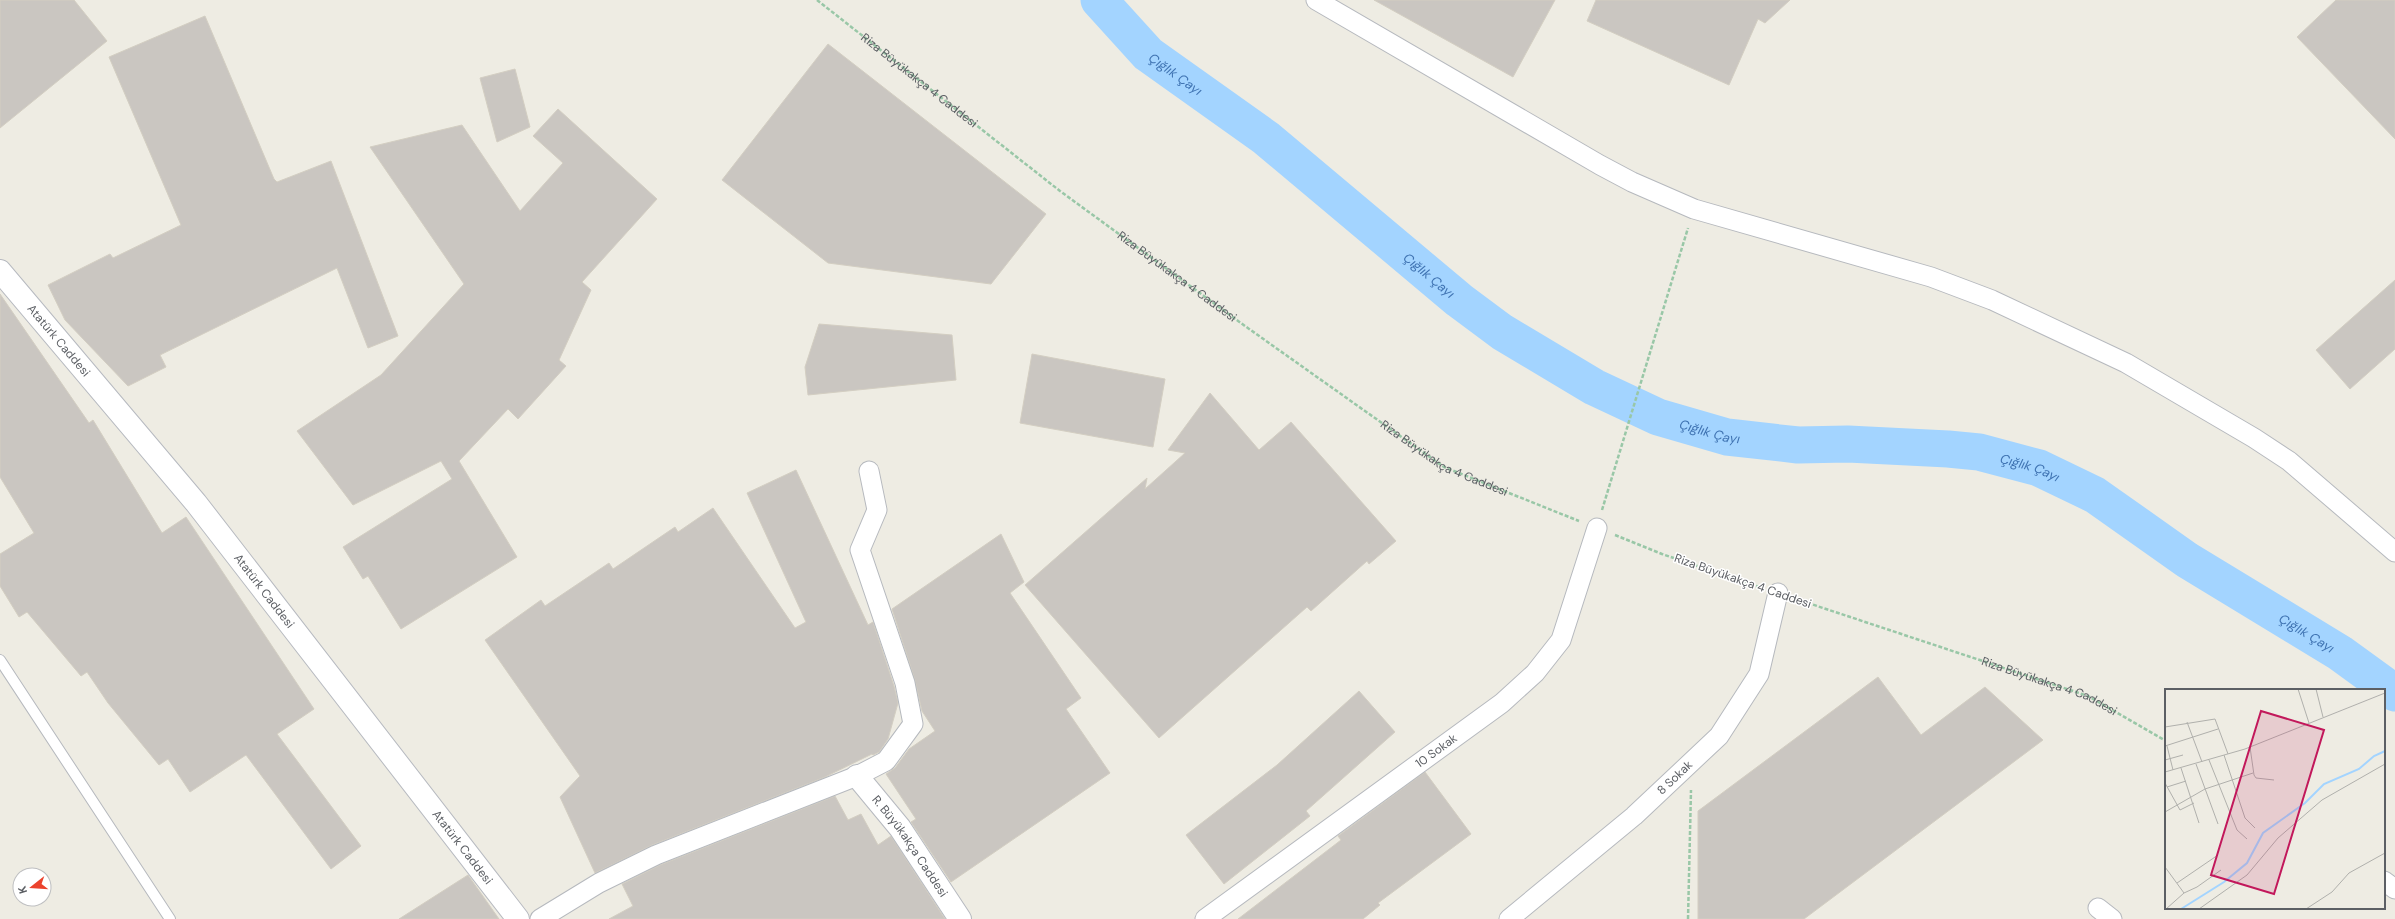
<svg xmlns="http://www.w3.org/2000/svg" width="2395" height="919" font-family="'DM Sans',sans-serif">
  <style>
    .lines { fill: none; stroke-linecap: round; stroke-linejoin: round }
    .river { stroke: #a3d4ff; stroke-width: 37 }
    .building { fill: #cac6c1; stroke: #d3cec2 }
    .lane-casing { stroke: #b6b9be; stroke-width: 12 }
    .street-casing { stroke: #b6b9be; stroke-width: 21 }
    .secondary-casing { stroke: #b7bac0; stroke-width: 24 }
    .path { stroke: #99c7a7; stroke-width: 2.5; stroke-dasharray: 4 2; stroke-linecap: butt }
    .lane { stroke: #fff; stroke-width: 10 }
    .street { stroke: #fff; stroke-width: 19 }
    .secondary { stroke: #fff; stroke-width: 22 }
    .labels { text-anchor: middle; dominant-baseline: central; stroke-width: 3; stroke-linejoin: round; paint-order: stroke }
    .street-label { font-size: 12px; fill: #5c5f64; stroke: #fff }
    .water-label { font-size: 13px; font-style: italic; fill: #3f73b2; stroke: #fff }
    .inset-river { fill: none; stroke: #a3d4ff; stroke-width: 2 }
    .inset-road { fill: none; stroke: #b0b0ac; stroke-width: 1 }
    .view { fill: #c2185b; fill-opacity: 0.15; stroke: #c2185b; stroke-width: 2 }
    .inset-edge { fill: none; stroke: #5c5f64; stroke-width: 2 }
  </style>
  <rect width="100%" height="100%" fill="#eeece3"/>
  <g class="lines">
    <path class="river" id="s1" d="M 1099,0 L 1148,54 L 1266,138 L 1459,300 L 1502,332 L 1594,387 L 1658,417 L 1727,437 L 1798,445 L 1848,444 L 1948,449 L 1979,452 L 2039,468 L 2095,495 L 2187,560 L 2340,653 L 2395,693"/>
  </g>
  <g class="building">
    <path d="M 0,0 L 74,0 L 107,41 L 0,128 Z"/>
    <path d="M 1374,0 L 1555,0 L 1513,77 Z"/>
    <path d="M 1596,0 L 1790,0 L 1765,23 L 1758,19 L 1729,85 L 1587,21 Z"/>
    <path d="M 2336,0 L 2395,0 L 2395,139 L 2297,37 Z"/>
    <path d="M 205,16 L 274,179 L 277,182 L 331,161 L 398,336 L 368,348 L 337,268 L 160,355 L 166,367 L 128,386 L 65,320 L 48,285 L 110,254 L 113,258 L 181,225 L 109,57 Z"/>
    <path d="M 828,44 L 1046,214 L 991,284 L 828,263 L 722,180 Z"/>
    <path d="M 515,69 L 530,127 L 497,142 L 480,78 Z"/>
    <path d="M 558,109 L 657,199 L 582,282 L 591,290 L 559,360 L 566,366 L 518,419 L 508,409 L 459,461 L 517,557 L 401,629 L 368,576 L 363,579 L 343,547 L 452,479 L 441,461 L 353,505 L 297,431 L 381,375 L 464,284 L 370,147 L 462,125 L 520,211 L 563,163 L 533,136 Z"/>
    <path d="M 2395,280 L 2395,349 L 2350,389 L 2316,350 Z"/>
    <path d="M 0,294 L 89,423 L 93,420 L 162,533 L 186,517 L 314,709 L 277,734 L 361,846 L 331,869 L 246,755 L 190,792 L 168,759 L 159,765 L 108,703 L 87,672 L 81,676 L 27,612 L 19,617 L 0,586 L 0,554 L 34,533 L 0,477 Z"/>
    <path d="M 819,324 L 952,335 L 956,380 L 808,395 L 805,367 Z"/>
    <path d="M 1032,354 L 1165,379 L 1153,447 L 1020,423 Z"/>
    <path d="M 1210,393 L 1259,450 L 1291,422 L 1396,541 L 1369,564 L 1367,561 L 1311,611 L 1307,607 L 1159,738 L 1025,585 L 1147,478 L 1145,489 L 1185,453 L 1168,450 Z"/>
    <path d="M 796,470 L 868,625 L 873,622 L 894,686 L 898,703 L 888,739 L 879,752 L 873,755 L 872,754 L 825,777 L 652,845 L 595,873 L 560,797 L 580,776 L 485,640 L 541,600 L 545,606 L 609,563 L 613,569 L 675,527 L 678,532 L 713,508 L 795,628 L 806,622 L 747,493 Z"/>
    <path d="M 1001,534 L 1024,582 L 1010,593 L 1081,698 L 1066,709 L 1110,773 L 951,882 L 911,822 L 916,819 L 886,774 L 895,768 L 909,749 L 935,731 L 922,711 L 915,680 L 892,609 Z"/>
    <path d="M 1878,677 L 1921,735 L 1985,687 L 2043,740 L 1804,919 L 1698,919 L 1698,811 Z"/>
    <path d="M 1359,691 L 1395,732 L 1306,811 L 1310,816 L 1224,884 L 1186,835 L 1277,765 Z"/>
    <path d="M 1425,772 L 1471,834 L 1378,903 L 1380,905 L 1363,919 L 1238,919 L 1341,840 L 1338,836 Z"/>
    <path d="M 835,796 L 848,820 L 861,814 L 878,845 L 891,836 L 945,919 L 609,919 L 633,906 L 622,884 L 660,865 Z"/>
    <path d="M 468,875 L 499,919 L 399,919 Z"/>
  </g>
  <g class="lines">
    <g class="lane-casing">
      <path id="lane" d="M 0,660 L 170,919"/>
    </g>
    <g class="street-casing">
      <g id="street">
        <path d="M 1316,0 L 1600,165 L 1632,182 L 1694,209 L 1931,277 L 1992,300 L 2126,363 L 2254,438 L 2289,461 L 2395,552"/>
        <path d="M 2384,881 L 2395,889"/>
        <path d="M 2098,908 L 2112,919"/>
        <path d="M 540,919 L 599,883 L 656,855 L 857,776 L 886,761 L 913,724 L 905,683 L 860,550 L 877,510 L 869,471"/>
        <path id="s4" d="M 1205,919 L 1502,703 L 1535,673 L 1561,640 L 1597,528"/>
        <path id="s5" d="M 1509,919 L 1634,816 L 1719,736 L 1759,674 L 1778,593"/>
      </g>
    </g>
    <g class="secondary-casing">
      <g id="secondary">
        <path id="s6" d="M 0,271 L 196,503 L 518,919"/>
        <path id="s7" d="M 857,776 L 900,828 L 960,919"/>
      </g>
    </g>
    <g class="path">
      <path id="s2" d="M 817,0 L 1060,191 L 1245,326 L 1444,467 L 1579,521"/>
      <path d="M 1602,510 L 1688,228"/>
      <path d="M 1615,535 L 1662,554 L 1759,587"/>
      <path id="s3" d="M 1796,599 L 2088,696 L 2166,741"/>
      <path d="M 1688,919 L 1691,790"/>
    </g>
    <use href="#lane" class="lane"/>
    <use href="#street" class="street"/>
    <use href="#secondary" class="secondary"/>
  </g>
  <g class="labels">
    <g class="street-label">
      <text stroke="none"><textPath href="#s2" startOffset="130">Riza Büyükakça 4 Caddesi</textPath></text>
      <text stroke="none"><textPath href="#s2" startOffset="454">Riza Büyükakça 4 Caddesi</textPath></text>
      <text stroke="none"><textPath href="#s6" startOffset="91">Atatürk Caddesi</textPath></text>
      <text stroke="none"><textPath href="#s2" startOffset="778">Riza Büyükakça 4 Caddesi</textPath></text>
      <text transform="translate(1743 581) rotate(19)">Riza Büyükakça 4 Caddesi</text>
      <text stroke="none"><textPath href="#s6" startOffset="415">Atatürk Caddesi</textPath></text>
      <text stroke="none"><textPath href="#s3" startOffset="268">Riza Büyükakça 4 Caddesi</textPath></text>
      <text stroke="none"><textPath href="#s4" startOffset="286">10 Sokak</textPath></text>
      <text stroke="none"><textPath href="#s5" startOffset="218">8 Sokak</textPath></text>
      <text stroke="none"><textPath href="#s6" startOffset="739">Atatürk Caddesi</textPath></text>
      <text stroke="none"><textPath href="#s7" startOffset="88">R. Büyükakça Caddesi</textPath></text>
    </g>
    <g class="water-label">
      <text stroke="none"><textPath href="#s1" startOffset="107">Çığlık Çayı</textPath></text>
      <text stroke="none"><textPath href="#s1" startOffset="431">Çığlık Çayı</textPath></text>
      <text stroke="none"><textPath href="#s1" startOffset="755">Çığlık Çayı</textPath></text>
      <text stroke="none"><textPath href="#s1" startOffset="1079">Çığlık Çayı</textPath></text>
      <text stroke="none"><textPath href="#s1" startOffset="1403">Çığlık Çayı</textPath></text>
    </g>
  </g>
  <g transform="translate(2165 689)">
    <rect width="220" height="220" fill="#eeece3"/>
    <path class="inset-river" d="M 16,220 L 59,193 L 82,174 L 98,144 L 140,114 L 159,95 L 194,80 L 209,67 L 220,62"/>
    <path class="inset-road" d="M 133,0 L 144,34M 151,0 L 158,28M 22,33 L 37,73M 0,38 L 50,30 L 63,65M 0,57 L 53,40M 2,57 L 8,81M 85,58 L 89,86 L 91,89 L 109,91M 59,66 L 80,129 L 90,139M 0,71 L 18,66M 44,71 L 72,141 L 82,150M 31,75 L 53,135M 16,79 L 34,134M 0,83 L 80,60 L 220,4M 0,94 L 15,121 L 29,114M 2,98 L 21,92M 0,123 L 40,100 L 88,84M 0,178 L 19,204M 12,194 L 53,166M 1,220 L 19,204 L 32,198 L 56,181M 34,220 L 82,186 L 113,149 L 157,111 L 220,75M 141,220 L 167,203 L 184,184 L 220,164"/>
    <path class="view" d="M 96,22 L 159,41 L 109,205 L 46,186 Z"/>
    <rect width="220" height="220" class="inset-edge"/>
  </g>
  <g transform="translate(32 887) rotate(253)"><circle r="19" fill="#ffffff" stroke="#bebfc1"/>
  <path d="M0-3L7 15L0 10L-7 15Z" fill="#eb432d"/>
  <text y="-6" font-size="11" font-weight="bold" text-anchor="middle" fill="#5c5f64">K</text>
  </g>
</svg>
